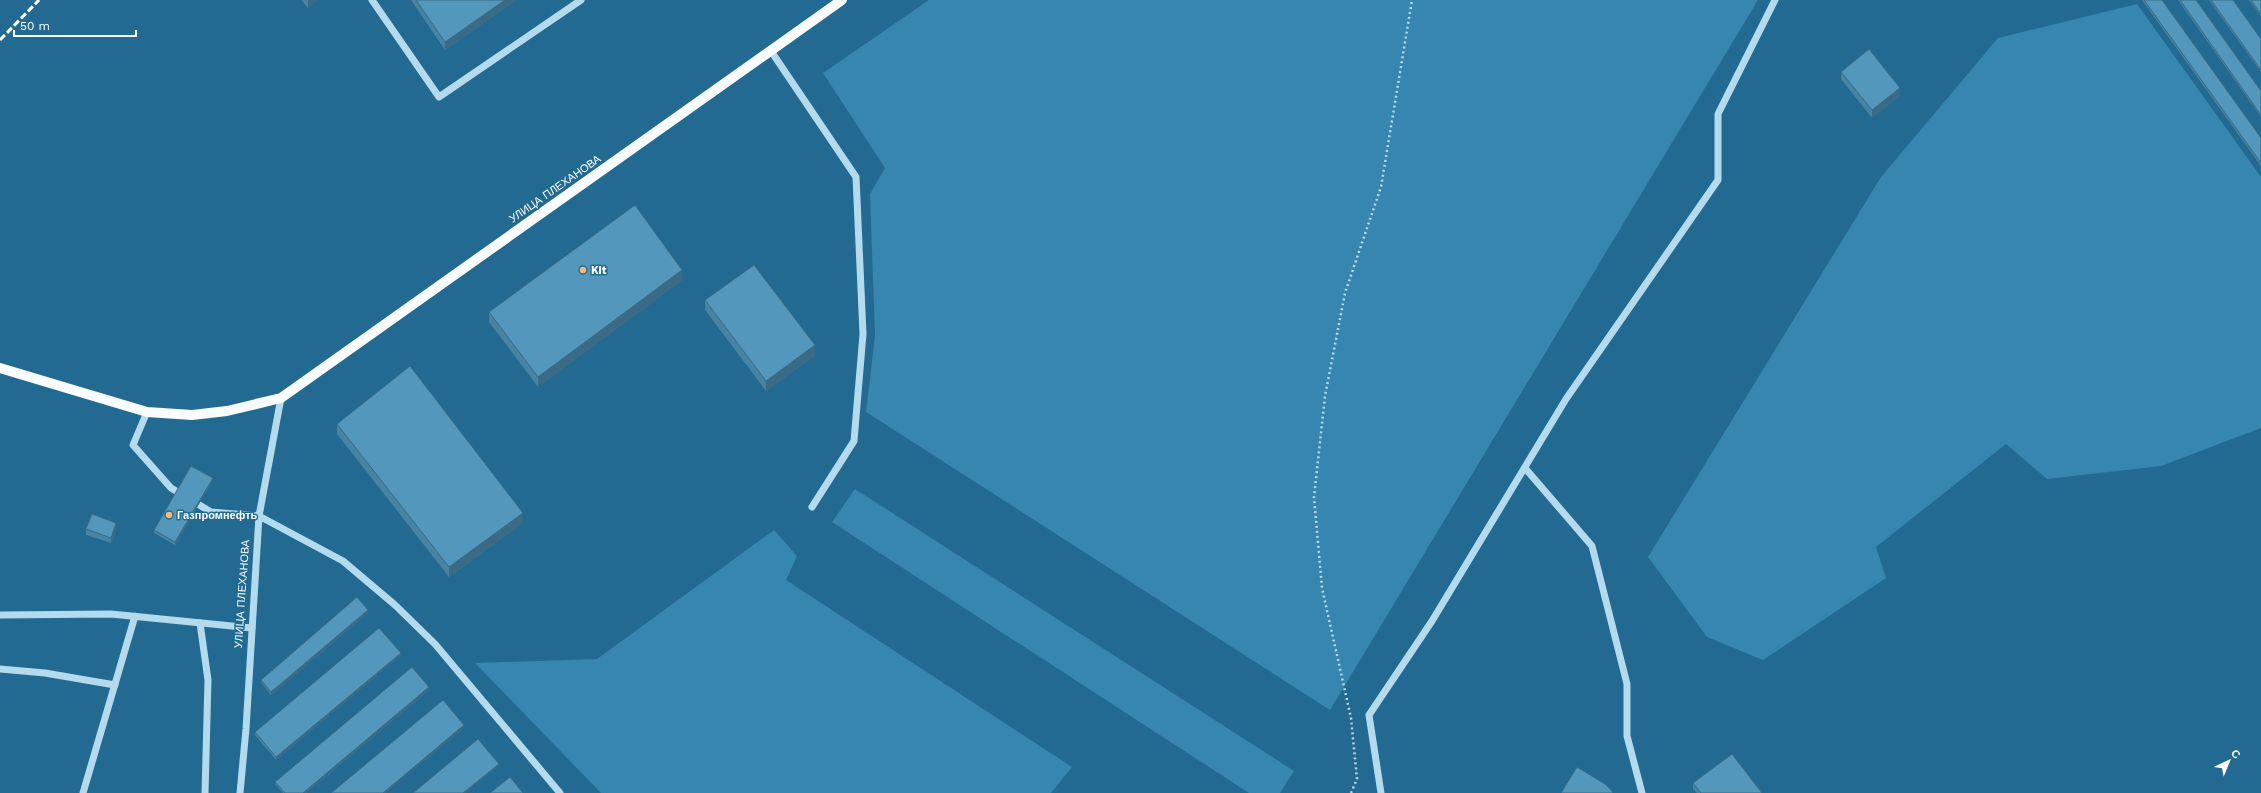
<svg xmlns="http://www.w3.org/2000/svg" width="2261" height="793" font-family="'Work Sans',sans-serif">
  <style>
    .green { fill: #3686af }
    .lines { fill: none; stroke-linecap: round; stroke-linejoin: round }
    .path { stroke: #b4daed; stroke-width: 2.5; stroke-dasharray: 2 3; stroke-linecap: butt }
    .minor { stroke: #b4daed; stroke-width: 7 }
    .major { stroke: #fafdff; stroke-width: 10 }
    .rail { stroke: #fff; stroke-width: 3; stroke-dasharray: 7 3; stroke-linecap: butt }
    .wall { fill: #4783a2 }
    .shaded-wall { fill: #3a6a84 }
    .building { fill: #5398bc; stroke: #3a6a84 }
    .poi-dot { fill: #f9b776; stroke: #226a91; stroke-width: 1.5 }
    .labels { text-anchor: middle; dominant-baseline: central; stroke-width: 3; stroke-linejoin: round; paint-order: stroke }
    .street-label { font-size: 11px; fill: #fff; stroke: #226a91 }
    .poi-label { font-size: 11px; font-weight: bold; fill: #fff; stroke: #226a91; text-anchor: start }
  </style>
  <rect width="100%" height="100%" fill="#226a91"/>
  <g class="green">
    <path d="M 929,0 L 1758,0 L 1330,710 L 866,412 L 875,336 L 870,194 L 885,168 L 823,73 Z"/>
    <path d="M 2137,4 L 2261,177 L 2261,428 L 2161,466 L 2047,479 L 2006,444 L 1876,547 L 1886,578 L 1763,660 L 1707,637 L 1648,557 L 1881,177 L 1998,38 Z"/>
    <path d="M 855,489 L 1294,771 L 1280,793 L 1249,793 L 832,522 Z"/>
    <path d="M 774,530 L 797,556 L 786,580 L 1072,767 L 1051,793 L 601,793 L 475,663 L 597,659 Z"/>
  </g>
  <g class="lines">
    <path class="path" d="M 1351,793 L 1357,779 L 1351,718 L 1322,588 L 1314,497 L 1325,396 L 1345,293 L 1381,187 L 1412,0"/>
    <g class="minor">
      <path d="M 372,0 L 439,97 L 581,0"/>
      <path d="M 771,51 L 856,177 L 863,334 L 854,441 L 812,507"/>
      <path d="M 147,412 L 133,445 L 171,488 L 211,512 L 259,516 L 343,561 L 395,605 L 435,644 L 560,793"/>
      <path d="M 1525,468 L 1592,546 L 1627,684 L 1627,736 L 1642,793"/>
      <path d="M 0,615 L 111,614 L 252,628"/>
      <path d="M 200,623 L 208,680 L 205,793"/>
      <path d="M 0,669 L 45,673 L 115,685"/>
      <path d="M 83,793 L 135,616"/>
      <path d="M 240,793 L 246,729 L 259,516 L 281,398"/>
      <path d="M 1381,793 L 1369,715 L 1432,621 L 1566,399 L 1718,180 L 1718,114 L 1775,0"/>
    </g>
    <path class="major" d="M 0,368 L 147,412 L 192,415 L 227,411 L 281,398 L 842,0"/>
    <path class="rail" d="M 0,40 L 39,0"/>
  </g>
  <g class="wall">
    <path d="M 301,0 L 317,0 L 308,8 Z"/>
    <path d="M 411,0 L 516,0 L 445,50 Z"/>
    <path d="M 2142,0 L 2162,0 L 2261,138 L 2261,166 Z"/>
    <path d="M 2178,0 L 2196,0 L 2261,91 L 2261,117 Z"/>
    <path d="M 2209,0 L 2233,0 L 2261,39 L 2261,72 Z"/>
    <path d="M 2249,0 L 2261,0 L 2261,16 Z"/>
    <path d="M 1841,72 L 1900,95 L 1872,118 L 1841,79 Z"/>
    <path d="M 682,280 L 538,387 L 489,322 L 489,312 Z"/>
    <path d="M 705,300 L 815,355 L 766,391 L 705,310 Z"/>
    <path d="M 337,424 L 523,523 L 449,577 L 337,434 Z"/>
    <path d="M 213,480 L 175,545 L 154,533 L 154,530 Z"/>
    <path d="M 116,528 L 111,543 L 86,535 L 86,529 Z"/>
    <path d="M 368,613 L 271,695 L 261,682 L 261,680 Z"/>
    <path d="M 401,655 L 276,760 L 255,735 L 255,732 Z"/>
    <path d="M 429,690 L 306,793 L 283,793 L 275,784 L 275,782 Z"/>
    <path d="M 1693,783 L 1762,793 L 1697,793 L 1693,789 Z"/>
  </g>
  <g class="shaded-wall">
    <path d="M 308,0 L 317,0 L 308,8 Z"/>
    <path d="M 505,0 L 516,0 L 445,50 L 445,42 Z"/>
    <path d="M 1900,88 L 1900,95 L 1872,118 L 1872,110 Z"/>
    <path d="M 682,270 L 682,280 L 538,387 L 538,377 Z"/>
    <path d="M 815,345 L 815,355 L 766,391 L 766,381 Z"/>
    <path d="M 213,478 L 213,480 L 175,545 L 175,542 Z"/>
    <path d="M 523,513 L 523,523 L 449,577 L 449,567 Z"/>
    <path d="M 116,523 L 116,528 L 111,543 L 111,538 Z"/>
    <path d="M 368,610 L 368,613 L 271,695 L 271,692 Z"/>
    <path d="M 401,653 L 401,655 L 276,760 L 276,757 Z"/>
    <path d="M 429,687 L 429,690 L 306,793 L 303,793 Z"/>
    <path d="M 464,725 L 464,728 L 386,793 L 383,793 Z"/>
    <path d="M 499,764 L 499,766 L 466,793 L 463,793 Z"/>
  </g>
  <g class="building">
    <path d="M 416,0 L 505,0 L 445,42 Z"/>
    <path d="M 2144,0 L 2162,0 L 2261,138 L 2261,163 Z"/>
    <path d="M 2180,0 L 2196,0 L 2261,91 L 2261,115 Z"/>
    <path d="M 2211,0 L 2233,0 L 2261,39 L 2261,70 Z"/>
    <path d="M 2251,0 L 2261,0 L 2261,14 Z"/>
    <path d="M 1869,49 L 1900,88 L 1872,110 L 1841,72 Z"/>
    <path d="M 635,205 L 682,270 L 538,377 L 489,312 Z"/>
    <path d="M 754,265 L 815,345 L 766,381 L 705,300 Z"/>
    <path d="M 410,366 L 523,513 L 449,567 L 337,424 Z"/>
    <path d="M 191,466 L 213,478 L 175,542 L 154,530 Z"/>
    <path d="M 92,514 L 116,523 L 111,538 L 86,529 Z"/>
    <path d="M 357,597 L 368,610 L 271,692 L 261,680 Z"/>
    <path d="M 379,628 L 401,653 L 276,757 L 255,732 Z"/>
    <path d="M 412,667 L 429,687 L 303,793 L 285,793 L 275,782 Z"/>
    <path d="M 443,700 L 464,725 L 383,793 L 331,793 Z"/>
    <path d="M 478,739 L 499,764 L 463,793 L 413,793 Z"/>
    <path d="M 1732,754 L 1762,793 L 1701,793 L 1693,783 Z"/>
    <path d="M 1577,767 L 1605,784 L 1613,792 L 1612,793 L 1561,793 Z"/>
    <path d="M 510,777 L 523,793 L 490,793 Z"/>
  </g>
  <g class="poi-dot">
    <circle cx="583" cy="270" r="4"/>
    <circle cx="169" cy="515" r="4"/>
  </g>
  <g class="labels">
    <g class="street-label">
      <text transform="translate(555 189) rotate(-35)">УЛИЦА ПЛЕХАНОВА</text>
      <text transform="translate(242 594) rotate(-86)">УЛИЦА ПЛЕХАНОВА</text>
    </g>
    <g class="poi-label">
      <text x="591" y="270">Kit</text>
      <text x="177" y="515">Газпромнефть</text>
    </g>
  </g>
  <g transform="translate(2229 761) rotate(44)" stroke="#226a91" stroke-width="3" paint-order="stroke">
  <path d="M0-3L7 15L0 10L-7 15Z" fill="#ffffff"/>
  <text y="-6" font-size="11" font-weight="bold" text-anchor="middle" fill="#ffffff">С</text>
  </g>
  <path d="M14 30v6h122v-6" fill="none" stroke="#ffffff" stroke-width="2"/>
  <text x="20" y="30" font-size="12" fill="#ffffff" stroke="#226a91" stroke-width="3" paint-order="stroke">50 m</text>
</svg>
